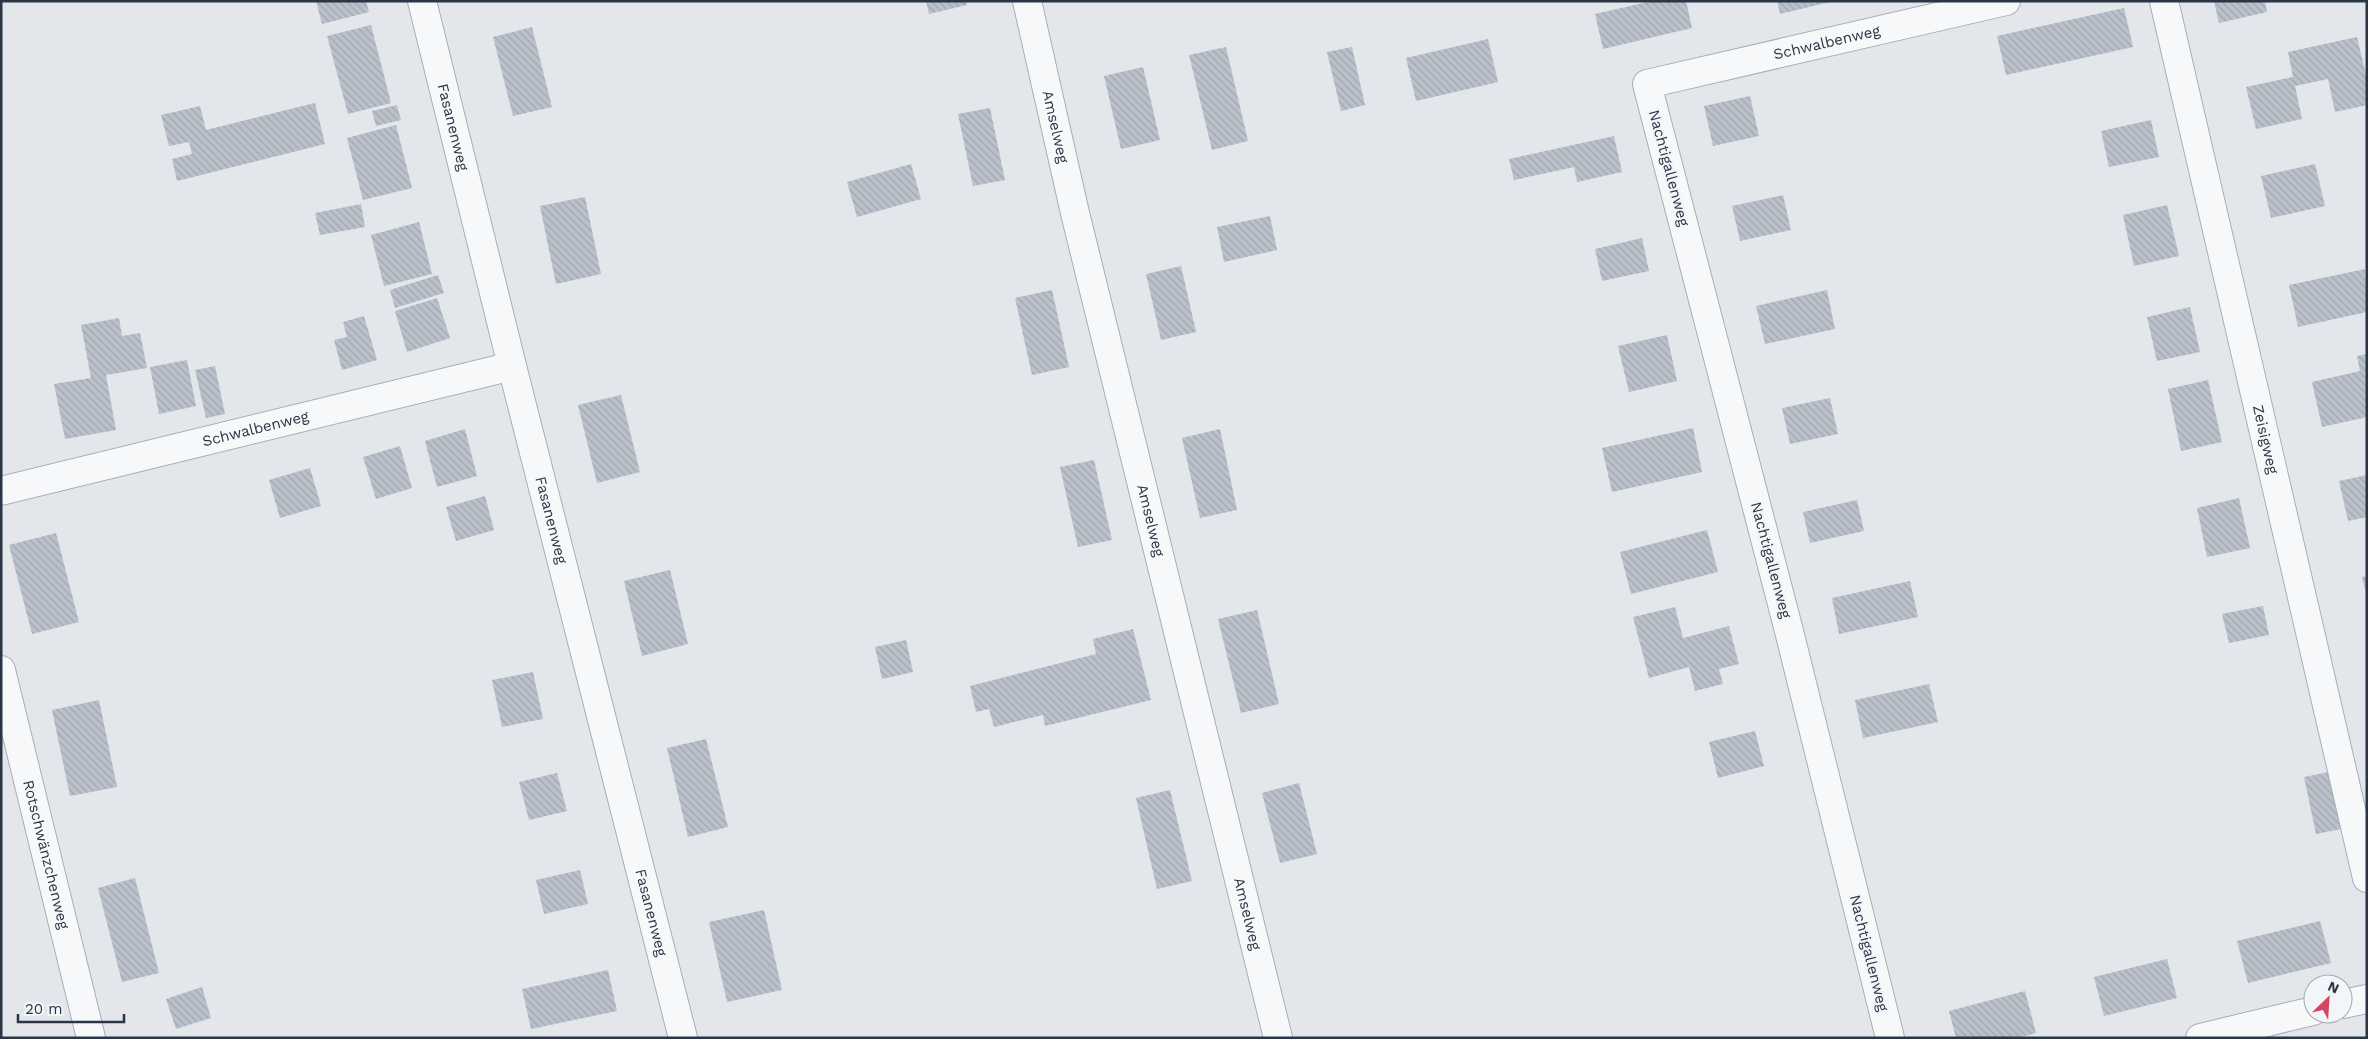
<svg xmlns="http://www.w3.org/2000/svg" width="2368" height="1039" font-family="'Work Sans',sans-serif">
  <style>
    .building { fill: url(#building-back-hatch) }
    .lines { fill: none; stroke-linecap: round; stroke-linejoin: round }
    .street-casing { stroke: #a8aeb7; stroke-width: 30 }
    .street { stroke: #f7f8fa; stroke-width: 28 }
    .labels { text-anchor: middle; dominant-baseline: central; stroke-width: 5; stroke-linejoin: round; paint-order: stroke }
    .street-label { font-size: 15px; fill: #2a3645; stroke: #f3f6f9 }
  </style>
  <defs>
    <pattern id="building-back-hatch" width="6" height="6" patternUnits="userSpaceOnUse" patternTransform="scale(1.25)"><rect width="6" height="6" fill="#bac1ca"/><path d="M-1 5l2 2M0 0l6 6M5-1l2 2" fill="none" stroke="#a0a6af"/></pattern>
  </defs>
  <rect width="100%" height="100%" fill="#e3e7ec"/>
  <g class="building">
    <path d="M 316,1 L 366,1 L 369,12 L 322,24 Z"/>
    <path d="M 926,1 L 966,1 L 967,5 L 929,14 Z"/>
    <path d="M 1652,1 L 1686,1 L 1692,28 L 1603,49 L 1595,14 Z"/>
    <path d="M 1777,1 L 1830,1 L 1830,2 L 1780,14 Z"/>
    <path d="M 2214,1 L 2265,1 L 2267,12 L 2219,23 Z"/>
    <path d="M 2124,8 L 2133,47 L 2006,75 L 1997,36 Z"/>
    <path d="M 371,25 L 391,103 L 348,114 L 327,36 Z"/>
    <path d="M 532,27 L 552,107 L 513,116 L 493,37 Z"/>
    <path d="M 2357,37 L 2367,79 L 2367,105 L 2335,112 L 2328,79 L 2295,86 L 2302,119 L 2256,129 L 2246,87 L 2293,77 L 2288,52 Z"/>
    <path d="M 1488,39 L 1498,82 L 1416,101 L 1406,58 Z"/>
    <path d="M 1226,47 L 1248,141 L 1212,150 L 1189,55 Z"/>
    <path d="M 1352,47 L 1365,105 L 1341,111 L 1327,52 Z"/>
    <path d="M 1143,67 L 1160,140 L 1121,149 L 1104,76 Z"/>
    <path d="M 1750,96 L 1759,136 L 1713,146 L 1704,106 Z"/>
    <path d="M 315,103 L 325,144 L 177,181 L 172,159 L 192,154 L 189,142 L 169,146 L 161,115 L 200,106 L 206,130 Z"/>
    <path d="M 397,105 L 401,120 L 376,126 L 372,111 Z"/>
    <path d="M 990,108 L 1005,180 L 973,186 L 958,114 Z"/>
    <path d="M 2151,120 L 2159,157 L 2109,167 L 2101,131 Z"/>
    <path d="M 396,125 L 412,188 L 363,200 L 347,138 Z"/>
    <path d="M 1614,136 L 1622,172 L 1577,182 L 1574,167 L 1514,180 L 1509,159 Z"/>
    <path d="M 911,164 L 921,199 L 857,217 L 847,182 Z"/>
    <path d="M 2315,164 L 2325,206 L 2271,218 L 2261,176 Z"/>
    <path d="M 1783,195 L 1791,230 L 1740,241 L 1732,206 Z"/>
    <path d="M 585,197 L 601,274 L 556,284 L 540,206 Z"/>
    <path d="M 361,204 L 365,227 L 320,235 L 315,213 Z"/>
    <path d="M 2167,205 L 2179,256 L 2134,266 L 2123,215 Z"/>
    <path d="M 1270,216 L 1277,250 L 1224,262 L 1217,227 Z"/>
    <path d="M 419,222 L 432,274 L 384,286 L 371,235 Z"/>
    <path d="M 1642,238 L 1649,271 L 1602,281 L 1595,249 Z"/>
    <path d="M 1181,266 L 1196,332 L 1161,340 L 1146,274 Z"/>
    <path d="M 2365,269 L 2367,312 L 2298,327 L 2289,285 Z"/>
    <path d="M 438,275 L 444,293 L 395,308 L 390,290 Z"/>
    <path d="M 1052,290 L 1069,367 L 1032,375 L 1015,298 Z"/>
    <path d="M 1827,290 L 1835,329 L 1765,344 L 1756,306 Z"/>
    <path d="M 437,298 L 450,338 L 407,352 L 395,311 Z"/>
    <path d="M 2190,307 L 2200,352 L 2157,361 L 2147,317 Z"/>
    <path d="M 364,316 L 377,360 L 342,370 L 334,340 L 347,337 L 343,322 Z"/>
    <path d="M 119,318 L 122,336 L 140,333 L 147,368 L 106,375 L 116,430 L 65,439 L 54,384 L 91,378 L 81,325 Z"/>
    <path d="M 1667,335 L 1677,381 L 1629,392 L 1618,346 Z"/>
    <path d="M 2367,354 L 2367,417 L 2322,427 L 2312,382 L 2360,371 L 2357,356 Z"/>
    <path d="M 187,360 L 196,406 L 159,414 L 150,367 Z"/>
    <path d="M 215,366 L 225,414 L 206,418 L 195,370 Z"/>
    <path d="M 2208,380 L 2222,442 L 2181,451 L 2168,389 Z"/>
    <path d="M 621,395 L 640,472 L 597,483 L 578,405 Z"/>
    <path d="M 1830,398 L 1838,434 L 1790,444 L 1782,408 Z"/>
    <path d="M 1693,428 L 1702,472 L 1612,492 L 1602,448 Z"/>
    <path d="M 465,429 L 477,476 L 437,487 L 425,441 Z"/>
    <path d="M 1220,429 L 1237,510 L 1200,518 L 1182,438 Z"/>
    <path d="M 400,446 L 412,488 L 376,499 L 363,457 Z"/>
    <path d="M 1094,460 L 1112,540 L 1078,547 L 1060,467 Z"/>
    <path d="M 310,468 L 321,506 L 280,518 L 269,480 Z"/>
    <path d="M 2367,475 L 2367,517 L 2348,521 L 2339,481 Z"/>
    <path d="M 485,496 L 494,530 L 456,541 L 446,507 Z"/>
    <path d="M 2239,498 L 2250,548 L 2207,557 L 2197,508 Z"/>
    <path d="M 1857,500 L 1864,531 L 1810,543 L 1803,512 Z"/>
    <path d="M 1707,530 L 1718,572 L 1631,594 L 1620,552 Z"/>
    <path d="M 56,533 L 79,622 L 32,634 L 9,545 Z"/>
    <path d="M 670,570 L 688,644 L 642,656 L 624,581 Z"/>
    <path d="M 2367,576 L 2367,593 L 2366,593 L 2362,577 Z"/>
    <path d="M 1910,581 L 1918,617 L 1839,634 L 1832,598 Z"/>
    <path d="M 2263,606 L 2269,635 L 2229,643 L 2222,614 Z"/>
    <path d="M 1675,607 L 1683,638 L 1729,626 L 1739,664 L 1719,669 L 1723,684 L 1695,691 L 1689,667 L 1649,678 L 1633,617 Z"/>
    <path d="M 1257,610 L 1279,704 L 1241,713 L 1218,619 Z"/>
    <path d="M 1133,629 L 1151,700 L 1045,726 L 1043,715 L 994,727 L 989,709 L 976,712 L 970,686 L 1096,654 L 1093,639 Z"/>
    <path d="M 906,640 L 913,672 L 882,679 L 875,647 Z"/>
    <path d="M 533,672 L 543,719 L 502,727 L 492,680 Z"/>
    <path d="M 1929,684 L 1938,722 L 1863,738 L 1855,700 Z"/>
    <path d="M 99,700 L 117,787 L 70,796 L 52,710 Z"/>
    <path d="M 1755,731 L 1764,766 L 1718,778 L 1709,742 Z"/>
    <path d="M 706,739 L 728,827 L 688,837 L 667,748 Z"/>
    <path d="M 2329,772 L 2341,829 L 2316,834 L 2304,777 Z"/>
    <path d="M 557,773 L 567,811 L 529,820 L 519,782 Z"/>
    <path d="M 1299,783 L 1317,854 L 1280,863 L 1262,793 Z"/>
    <path d="M 1170,790 L 1192,881 L 1157,889 L 1136,798 Z"/>
    <path d="M 580,870 L 588,904 L 544,914 L 536,880 Z"/>
    <path d="M 135,878 L 159,973 L 122,982 L 98,888 Z"/>
    <path d="M 764,910 L 782,990 L 727,1002 L 709,922 Z"/>
    <path d="M 2320,921 L 2331,963 L 2248,983 L 2237,941 Z"/>
    <path d="M 2167,959 L 2177,998 L 2104,1016 L 2094,977 Z"/>
    <path d="M 608,970 L 617,1011 L 531,1029 L 522,989 Z"/>
    <path d="M 202,987 L 211,1018 L 176,1029 L 166,999 Z"/>
    <path d="M 2025,991 L 2036,1033 L 2018,1038 L 1956,1038 L 1949,1011 Z"/>
  </g>
  <g class="lines">
    <g class="street-casing">
      <g id="street">
        <path id="s1" d="M 422,1 L 512,366 L 683,1038"/>
        <path id="s2" d="M 1027,1 L 1075,213 L 1278,1038"/>
        <path id="s3" d="M 2164,1 L 2367,878"/>
        <path id="s4" d="M 1,491 L 512,366"/>
        <path id="s5" d="M 1,670 L 91,1038"/>
        <path d="M 2343,1004 L 2367,999"/>
        <path id="s6" d="M 1890,1038 L 1789,631 L 1647,84 L 2006,1"/>
        <path d="M 2200,1038 L 2313,1011"/>
      </g>
    </g>
    <use href="#street" class="street"/>
  </g>
  <g class="labels">
    <g class="street-label">
      <text stroke="none"><textPath href="#s6" startOffset="1169">Schwalbenweg</textPath></text>
      <text stroke="none"><textPath href="#s2" startOffset="129">Amselweg</textPath></text>
      <text stroke="none"><textPath href="#s1" startOffset="130">Fasanenweg</textPath></text>
      <text transform="translate(1669 168) rotate(75)">Nachtigallenweg</text>
      <text stroke="none"><textPath href="#s4" startOffset="262">Schwalbenweg</textPath></text>
      <text stroke="none"><textPath href="#s3" startOffset="450">Zeisigweg</textPath></text>
      <text stroke="none"><textPath href="#s1" startOffset="535">Fasanenweg</textPath></text>
      <text stroke="none"><textPath href="#s2" startOffset="534">Amselweg</textPath></text>
      <text transform="translate(1771 560) rotate(75)">Nachtigallenweg</text>
      <text stroke="none"><textPath href="#s5" startOffset="190">Rotschwänzchenweg</textPath></text>
      <text stroke="none"><textPath href="#s1" startOffset="940">Fasanenweg</textPath></text>
      <text stroke="none"><textPath href="#s2" startOffset="939">Amselweg</textPath></text>
      <text transform="translate(1869 953) rotate(76)">Nachtigallenweg</text>
    </g>
  </g>
  <rect width="2368" height="1039" fill="none" stroke="#2a3645" stroke-width="5"/>
  <g transform="translate(2328 999) rotate(25)"><circle r="24" fill="#f3f6f9" stroke="#a3a9b1"/>
  <path d="M0-4L9 19L0 12L-9 19Z" fill="#d54563"/>
  <text y="-8" font-size="14" font-weight="bold" text-anchor="middle" fill="#2a3645">N</text>
  </g>
  <path d="M18 1014v8h106v-8" fill="none" stroke="#2a3645" stroke-width="2.5"/>
  <text x="25" y="1014" font-size="15" fill="#2a3645" stroke="#f3f6f9" stroke-width="4" paint-order="stroke">20 m</text>
</svg>
